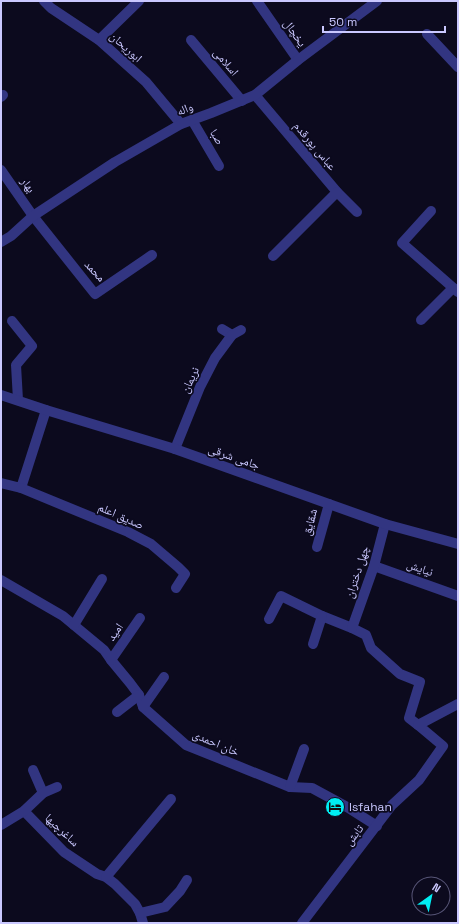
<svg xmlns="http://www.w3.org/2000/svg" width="459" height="924" font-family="'Space Grotesk','Noto Naskh Arabic',sans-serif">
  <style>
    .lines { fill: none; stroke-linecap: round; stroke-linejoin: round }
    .minor { stroke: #323581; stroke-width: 10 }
    .tertiary { stroke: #323581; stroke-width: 10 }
    .labels { text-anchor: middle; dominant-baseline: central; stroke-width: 3.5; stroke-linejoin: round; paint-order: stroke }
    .street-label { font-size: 12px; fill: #cac8ff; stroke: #0c0a1e }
    .poi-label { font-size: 12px; fill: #cac8ff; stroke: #0c0a1e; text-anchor: start }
  </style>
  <rect width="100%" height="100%" fill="#0c0a1e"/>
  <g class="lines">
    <g class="minor">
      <path d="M 44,1 L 51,8 L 99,40 L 146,82 L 181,124"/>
      <path d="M 257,1 L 298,60"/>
      <path d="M 427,34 L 458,67"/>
      <path d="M 99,40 L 139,1"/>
      <path d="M 191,40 L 242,101"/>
      <path d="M 255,95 L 337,192 L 357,212"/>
      <path d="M 1,97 L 3,95"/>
      <path d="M 192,120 L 219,166"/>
      <path d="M 1,170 L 33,216 L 95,294 L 152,255"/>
      <path d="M 431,211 L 402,243 L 458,292"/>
      <path d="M 1,242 L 11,236 L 33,216 L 115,162 L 181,124 L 211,113 L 255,95 L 298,60 L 377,1"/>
      <path d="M 273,256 L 337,192"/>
      <path d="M 421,320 L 453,288"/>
      <path d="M 12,321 L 32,346 L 16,365 L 18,400"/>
      <path d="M 222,329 L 232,335"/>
      <path d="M 175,449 L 200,387 L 215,358 L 232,335 L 241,330"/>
      <path d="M 1,483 L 21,488 L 46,410"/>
      <path d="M 21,488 L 128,532 L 151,544 L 178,567 L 185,574 L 176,588"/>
      <path d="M 317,547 L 329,504"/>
      <path d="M 374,566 L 458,596"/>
      <path d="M 1,580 L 63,616 L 104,650 L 111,660 L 130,683 L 139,695 L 143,707 L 186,745 L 290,787 L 312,788 L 347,807 L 377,826"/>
      <path d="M 269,619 L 281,596 L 322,616 L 352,628 L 366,635 L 371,648 L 400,674 L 420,682 L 409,718 L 418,725"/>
      <path d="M 74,625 L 102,579"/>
      <path d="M 352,628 L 374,566 L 385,524"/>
      <path d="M 313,644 L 322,616"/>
      <path d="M 111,660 L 140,618"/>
      <path d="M 143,707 L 164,677"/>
      <path d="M 117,712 L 139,695"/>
      <path d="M 33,770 L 43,793"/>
      <path d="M 290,787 L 304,749"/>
      <path d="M 24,811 L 64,852 L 97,874 L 106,877 L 115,884 L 135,904 L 140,913 L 143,923"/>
      <path d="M 1,825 L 24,811 L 43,793 L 57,787"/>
      <path d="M 106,877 L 171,799"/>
      <path d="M 140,913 L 165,907 L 180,891 L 187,880"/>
      <path d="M 302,923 L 392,805 L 419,780 L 443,746 L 418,725 L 458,704"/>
    </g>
    <path class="tertiary" d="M 1,395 L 46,410 L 175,449 L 385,524 L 458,544"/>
  </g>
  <defs>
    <g id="hotel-disc" transform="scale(1)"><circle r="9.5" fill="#00eef3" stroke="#0c0a1e"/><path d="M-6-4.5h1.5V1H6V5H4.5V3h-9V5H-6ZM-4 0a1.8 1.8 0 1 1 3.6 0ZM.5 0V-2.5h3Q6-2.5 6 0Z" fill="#111"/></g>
  </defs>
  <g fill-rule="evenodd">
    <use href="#hotel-disc" x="335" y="807"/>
  </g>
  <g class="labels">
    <g class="street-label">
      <text transform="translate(295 33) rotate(55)">یخچال</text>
      <text transform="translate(126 47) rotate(42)">ابوریحان</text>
      <text transform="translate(226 62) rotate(50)">اسلامی</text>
      <text transform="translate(185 109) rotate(-21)">واله</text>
      <text transform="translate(217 137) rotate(59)">صبا</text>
      <text transform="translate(315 146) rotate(50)">عباس پورقدم</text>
      <text transform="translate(28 185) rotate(55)">بهار</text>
      <text transform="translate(95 271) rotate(47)">محمد</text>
      <text transform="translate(190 380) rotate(-65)">نریمان</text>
      <text transform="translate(234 457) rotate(19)">جامی شرقی</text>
      <text transform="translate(121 516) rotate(24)">صدیق اعلم</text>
      <text transform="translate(310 522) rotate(-75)">شقایق</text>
      <text transform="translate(420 568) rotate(20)">نیایش</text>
      <text transform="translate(357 572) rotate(-72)">چهل دختران</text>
      <text transform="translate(115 632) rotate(-55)">امید</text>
      <text transform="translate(216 743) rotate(23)">خان احمدی</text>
      <text transform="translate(62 830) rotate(43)">ساغرچیها</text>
      <text transform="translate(354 835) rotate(-52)">تابش</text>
    </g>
    <g class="poi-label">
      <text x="349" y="807">Isfahan</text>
    </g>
  </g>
  <rect width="459" height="924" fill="none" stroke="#cac8ff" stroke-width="4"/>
  <g transform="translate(431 896) rotate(33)"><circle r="19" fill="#0c0a1e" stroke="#585678"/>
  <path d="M0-3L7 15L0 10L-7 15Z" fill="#00eef3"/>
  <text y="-6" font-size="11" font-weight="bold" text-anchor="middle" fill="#cac8ff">N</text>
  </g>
  <path d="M323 26v6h122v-6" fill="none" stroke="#cac8ff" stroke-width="2"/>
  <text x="329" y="26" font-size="12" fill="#cac8ff" stroke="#0c0a1e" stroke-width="3" paint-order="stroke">50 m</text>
</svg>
